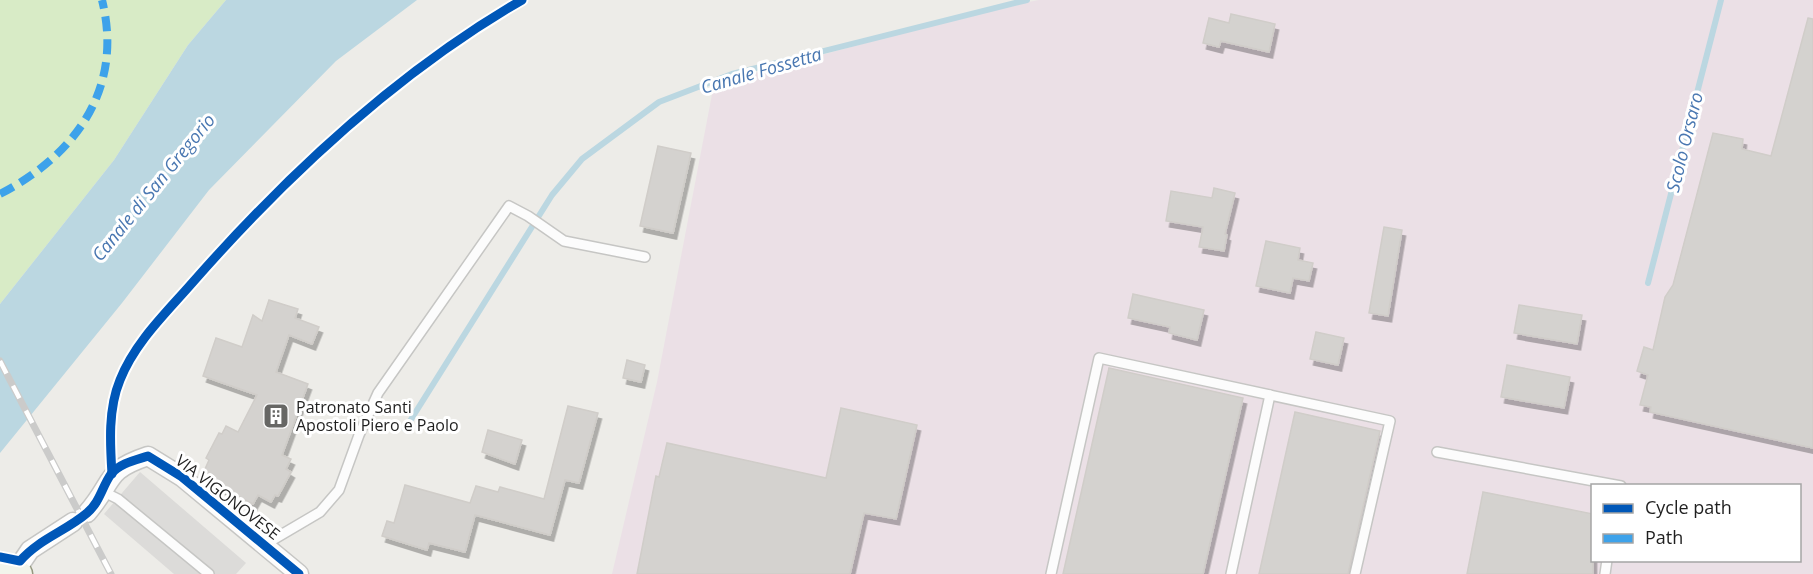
<svg xmlns="http://www.w3.org/2000/svg" width="1813" height="574" font-family="'Open Sans',sans-serif">
  <style>
    .residential { fill: #dcdbd9 }
    .industrial { fill: #ebe0e6; fill-rule: evenodd }
    .grass { fill: #d8ebc6 }
    .water { fill: #bbd7e1 }
    .lines { fill: none; stroke-linecap: round; stroke-linejoin: round }
    .stream { stroke: #bbd7e1; stroke-width: 6 }
    .building { fill: #d4d2cf; stroke: #d0cdc9; stroke-width: 1.5; filter: url(#shadow) }
    .service-casing { stroke: #c6c6c4; stroke-width: 12 }
    .minor-casing { stroke: #c6c6c4; stroke-width: 21 }
    .secondary-casing { stroke: #94987f; stroke-width: 27 }
    .service { stroke: #fcfcfc; stroke-width: 9 }
    .minor { stroke: #fcfcfc; stroke-width: 18 }
    .secondary { stroke: #f2f4eb; stroke-width: 24 }
    .rail-casing { stroke: #cbcbca; stroke-width: 7 }
    .rail { stroke: #fff; stroke-width: 4.5; stroke-dasharray: 14; stroke-linecap: butt }
    .quiet { stroke: #3da2ea; stroke-width: 8; stroke-dasharray: 15 8; stroke-linecap: butt }
    .cycleway-casing { stroke: #fff; stroke-width: 13 }
    .cycleway { stroke: #0057b8; stroke-width: 9 }
    .labels { text-anchor: middle; dominant-baseline: central; stroke-width: 6; stroke-linejoin: round; paint-order: stroke }
    .poi-label { font-size: 16px; fill: #1f1f1f; stroke: #fff; text-anchor: start }
    .street-label { font-size: 16px; fill: #1f1f1f; stroke: #fff }
    .water-label { font-size: 18px; font-style: italic; fill: #4977b1; stroke: #fff }
  </style>
  <defs>
    <filter id="shadow"><feDropShadow dx="3.5" dy="6" stdDeviation="0" flood-color="#0004"/></filter>
  </defs>
  <rect width="100%" height="100%" fill="#edece8"/>
  <path class="residential" d="M 140,472 L 246,563 L 236,574 L 174,574 L 104,514 Z"/>
  <path class="industrial" d="M 1039,0 L 1813,0 L 1813,574 L 612,574 L 657,382 L 714,84 L 996,8 ZM 1592,486 L 1800,486 L 1800,560 L 1592,560 Z"/>
  <path class="grass" d="M 0,0 L 226,0 L 188,45 L 114,160 L 0,304 Z"/>
  <path class="water" d="M 226,0 L 417,0 L 336,61 L 209,190 L 122,303 L 0,453 L 0,304 L 114,160 L 188,45 Z"/>
  <g class="lines">
    <g class="stream">
      <path d="M 1648,283 L 1721,0"/>
      <path d="M 405,429 L 552,195 L 582,159 L 659,102 L 732,74 L 1027,0"/>
    </g>
  </g>
  <g class="building">
    <path d="M 1231,14 L 1275,24 L 1269,52 L 1221,41 L 1219,47 L 1203,43 L 1209,18 L 1229,23 Z"/>
    <path d="M 1808,18 L 1813,19 L 1813,448 L 1650,412 L 1651,407 L 1640,405 L 1648,375 L 1637,371 L 1644,347 L 1653,350 L 1665,297 L 1673,285 L 1713,133 L 1743,139 L 1742,149 L 1771,156 Z"/>
    <path d="M 658,146 L 691,153 L 673,233 L 640,226 Z"/>
    <path d="M 1214,188 L 1235,193 L 1225,234 L 1227,235 L 1224,251 L 1199,247 L 1203,227 L 1166,221 L 1171,191 L 1212,198 Z"/>
    <path d="M 1384,227 L 1402,230 L 1388,316 L 1369,313 Z"/>
    <path d="M 1266,241 L 1300,248 L 1298,260 L 1313,263 L 1309,281 L 1293,278 L 1290,293 L 1256,286 Z"/>
    <path d="M 1133,294 L 1204,310 L 1197,340 L 1169,333 L 1170,327 L 1128,318 Z"/>
    <path d="M 269,300 L 298,309 L 295,318 L 319,327 L 312,344 L 289,335 L 276,372 L 308,384 L 282,455 L 291,459 L 286,469 L 291,472 L 278,496 L 275,495 L 271,502 L 258,495 L 253,504 L 201,478 L 209,460 L 206,458 L 219,433 L 222,434 L 226,426 L 238,432 L 257,395 L 203,376 L 216,338 L 242,347 L 253,315 L 262,321 Z"/>
    <path d="M 1519,305 L 1582,315 L 1577,344 L 1514,333 Z"/>
    <path d="M 1316,332 L 1344,338 L 1338,365 L 1310,359 Z"/>
    <path d="M 627,360 L 645,365 L 641,382 L 623,378 Z"/>
    <path d="M 1507,365 L 1570,377 L 1564,408 L 1501,397 Z"/>
    <path d="M 1109,368 L 1243,398 L 1203,574 L 1063,574 Z"/>
    <path d="M 568,406 L 598,413 L 579,483 L 565,480 L 550,535 L 475,515 L 465,552 L 429,543 L 427,550 L 382,536 L 387,521 L 394,523 L 405,485 L 470,503 L 476,486 L 498,492 L 500,487 L 544,499 Z"/>
    <path d="M 841,408 L 917,425 L 896,519 L 864,513 L 850,574 L 637,574 L 656,476 L 659,477 L 667,443 L 826,478 Z"/>
    <path d="M 1295,412 L 1380,431 L 1348,574 L 1259,574 Z"/>
    <path d="M 488,430 L 522,440 L 515,464 L 482,452 Z"/>
    <path d="M 1483,492 L 1593,514 L 1593,574 L 1467,574 Z"/>
  </g>
  <g class="lines">
    <g class="service-casing">
      <g id="service">
        <path d="M 1437,452 L 1621,486"/>
        <path d="M 104,492 L 118,499 L 209,574"/>
        <path d="M 264,545 L 320,512 L 339,490 L 359,435 L 378,393 L 509,206 L 528,216 L 564,241 L 645,257"/>
        <path d="M 1051,574 L 1099,358 L 1390,421 L 1355,574"/>
        <path d="M 1231,574 L 1270,395"/>
        <path d="M 1605,574 L 1607,560"/>
      </g>
    </g>
    <g class="minor-casing">
      <g id="minor">
        <path d="M 87,513 C 115,481 103,471 148,456 L 182,477 L 299,574"/>
        <path d="M 15,572 L 30,550 L 73,522"/>
      </g>
    </g>
    <g class="secondary-casing">
      <path id="secondary" d="M 0,570 L 20,574"/>
    </g>
    <use href="#service" class="service"/>
    <use href="#minor" class="minor"/>
    <use href="#secondary" class="secondary"/>
    <g class="rail-casing">
      <path id="rail" d="M 0,361 L 111,574"/>
    </g>
    <use href="#rail" class="rail"/>
    <path class="quiet" d="M 0,194 C 76,155 124,88 102,0"/>
    <g class="cycleway-casing">
      <g id="cycleway">
        <path d="M 112,474 C 110,443 108,409 120,380 C 135,342 166,313 193,282 C 288,174 396,73 522,0"/>
        <path d="M 0,557 L 20,561 C 39,539 66,531 87,513 C 100,502 102,487 111,474 C 120,463 136,460 148,456 L 182,477 L 299,574"/>
      </g>
    </g>
    <use href="#cycleway" class="cycleway"/>
  </g>
  <defs>
    <g id="building-square" transform="scale(1.35)"><rect x="-9" y="-9" width="18" height="18" rx="4" fill="#676765" stroke="#fff"/><path d="M-4-6H4V6H1V3H-1V6H-4ZM-2.5-4.3h1.7v1.8h-1.7ZM.8-4.3h1.7v1.8H.8ZM-2.5-1h1.7V.8h-1.7ZM.8-1h1.7V.8H.8Z" fill="#fff"/></g>
  </defs>
  <g fill-rule="evenodd">
    <use href="#building-square" x="276" y="416"/>
  </g>
  <g class="labels">
    <g class="poi-label">
      <text x="296" y="407">Patronato Santi<tspan x="296" dy="18">Apostoli Piero e Paolo</tspan></text>
    </g>
    <g class="street-label">
      <text transform="translate(228 497) rotate(38)">VIA VIGONOVESE</text>
    </g>
    <g class="water-label">
      <text transform="translate(761 70) rotate(-16)">Canale Fossetta</text>
      <text transform="translate(1684 142) rotate(-76)">Scolo Orsaro</text>
      <text transform="translate(153 187) rotate(-51)">Canale di San Gregorio</text>
    </g>
  </g>
  <rect x="1591" y="484" width="210" height="78" fill="#ffffff" stroke="#a5a5a5" stroke-width="1.5"/>
  <rect x="1603" y="504" width="30" height="9" fill="#0057b8" stroke="#a5a5a5" stroke-width="1.5"/>
  <text x="1645" y="514" font-size="18" fill="#1f1f1f">Cycle path</text>
  <rect x="1603" y="534" width="30" height="9" fill="#3da2ea" stroke="#a5a5a5" stroke-width="1.5"/>
  <text x="1645" y="544" font-size="18" fill="#1f1f1f">Path</text>
</svg>
